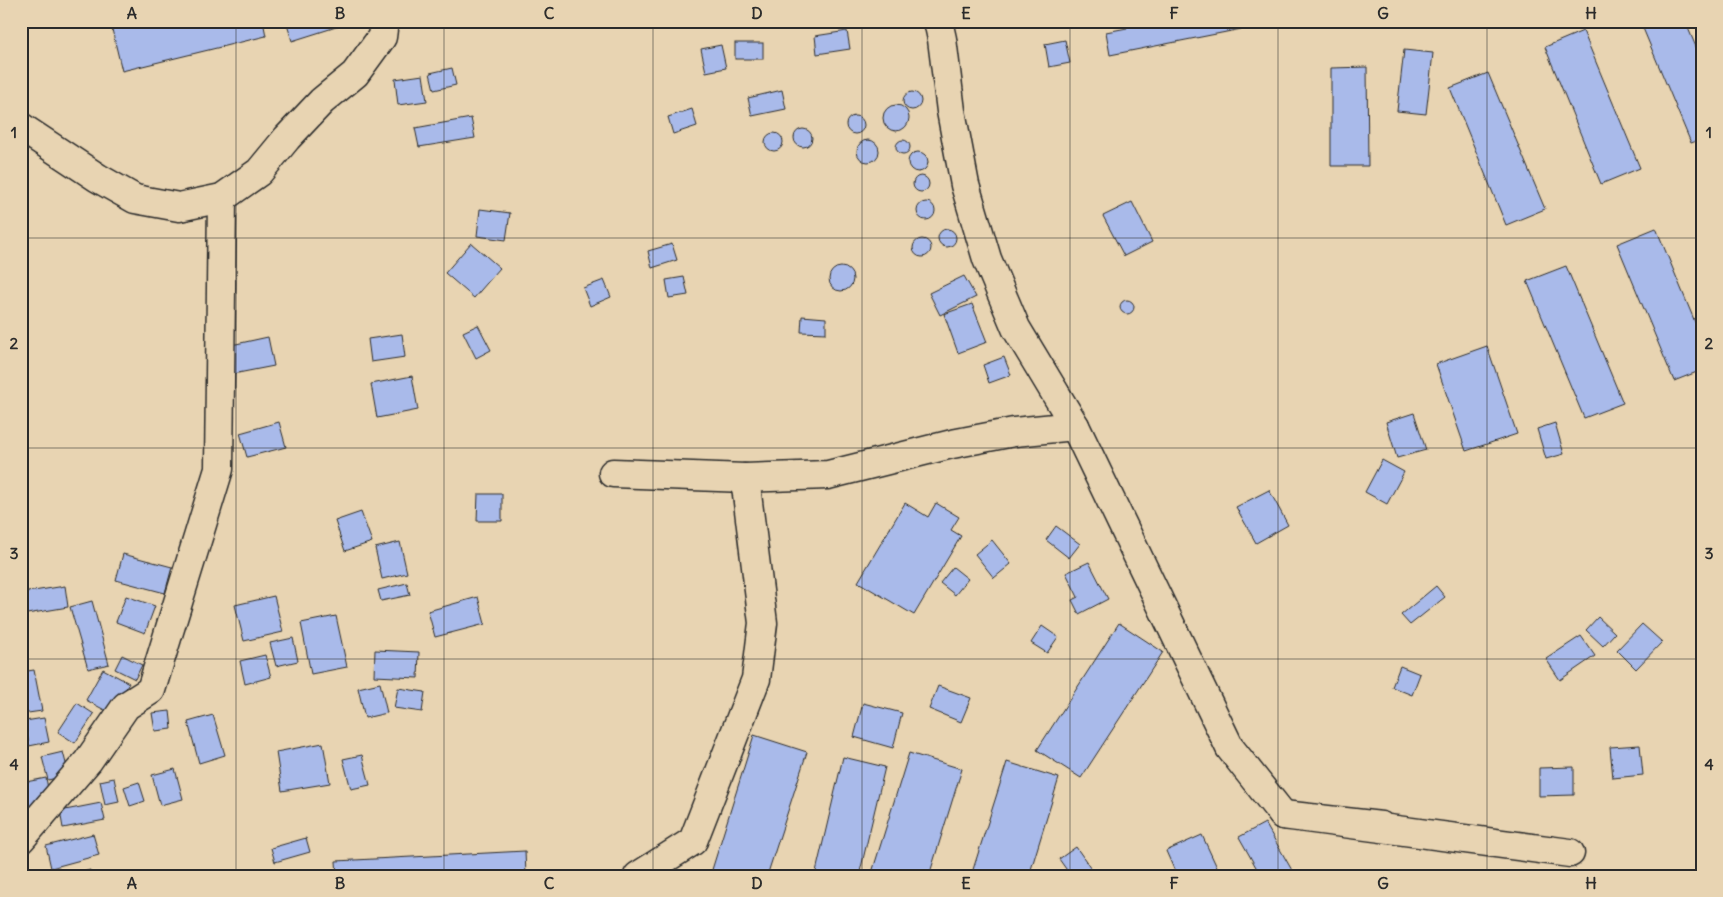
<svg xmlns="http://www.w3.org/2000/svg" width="1723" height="897" font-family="Delius,sans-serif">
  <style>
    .building { fill: #a9baea; stroke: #2b2b2b }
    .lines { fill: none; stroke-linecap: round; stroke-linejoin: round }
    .minor-casing { stroke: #2b2b2b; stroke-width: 31 }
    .minor { stroke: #e8d4b2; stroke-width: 28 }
    .grid { fill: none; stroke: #2b2b2b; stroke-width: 1; stroke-opacity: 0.55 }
    .neatline { fill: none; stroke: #2b2b2b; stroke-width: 2 }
    .grid-label { font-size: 16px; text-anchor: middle; font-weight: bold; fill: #2b2b2b }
  </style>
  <rect width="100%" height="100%" fill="#e8d4b2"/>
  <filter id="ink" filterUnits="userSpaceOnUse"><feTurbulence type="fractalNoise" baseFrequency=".02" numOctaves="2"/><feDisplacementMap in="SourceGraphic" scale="10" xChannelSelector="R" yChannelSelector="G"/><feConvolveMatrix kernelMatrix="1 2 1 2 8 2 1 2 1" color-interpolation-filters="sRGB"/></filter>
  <g filter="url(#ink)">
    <g class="building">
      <path d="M 110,21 L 263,21 L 266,36 L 122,71 Z"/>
      <path d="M 286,21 L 355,21 L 292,41 Z"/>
      <path d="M 1125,21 L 1282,21 L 1110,55 L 1106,32 L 1127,28 Z"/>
      <path d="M 1640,21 L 1685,21 L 1702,61 L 1702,139 L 1691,143 Z"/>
      <path d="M 847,31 L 850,49 L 817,54 L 815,36 Z"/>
      <path d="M 1583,31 L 1640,168 L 1601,184 L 1545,47 Z"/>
      <path d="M 1065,40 L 1070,63 L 1049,67 L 1045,44 Z"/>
      <rect x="735" y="43" width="28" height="16"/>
      <path d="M 721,45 L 726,68 L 706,72 L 701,49 Z"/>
      <path d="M 1404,50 L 1433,53 L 1426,114 L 1397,111 Z"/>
      <path d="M 1367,67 L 1368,166 L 1331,166 L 1331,68 Z"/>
      <path d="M 452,68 L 456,85 L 434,90 L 430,73 Z"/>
      <path d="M 1488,73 L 1545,209 L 1506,225 L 1450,88 Z"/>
      <path d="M 423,75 L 427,101 L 398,105 L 395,79 Z"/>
      <path d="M 782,90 L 786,109 L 752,116 L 748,98 Z"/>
      <circle cx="912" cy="101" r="9"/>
      <circle cx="896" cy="118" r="13"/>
      <path d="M 692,109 L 697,126 L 673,134 L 668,117 Z"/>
      <circle cx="855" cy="125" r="9"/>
      <path d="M 471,118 L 475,138 L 419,147 L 415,128 Z"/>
      <circle cx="803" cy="138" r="9"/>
      <circle cx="774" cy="142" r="9"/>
      <circle cx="903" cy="147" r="7"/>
      <circle cx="868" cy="151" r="11"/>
      <circle cx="918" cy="162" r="10"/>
      <circle cx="921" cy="184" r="8"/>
      <path d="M 1132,202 L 1152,242 L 1124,256 L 1103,216 Z"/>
      <circle cx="926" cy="211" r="9"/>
      <path d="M 480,209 L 510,213 L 506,240 L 477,236 Z"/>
      <path d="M 1656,228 L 1702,339 L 1702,370 L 1674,381 L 1617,244 Z"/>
      <circle cx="947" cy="238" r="9"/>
      <circle cx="922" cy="248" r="9"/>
      <path d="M 471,243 L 500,268 L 474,298 L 445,273 Z"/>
      <path d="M 672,244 L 677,260 L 652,268 L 648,251 Z"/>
      <path d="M 1566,266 L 1623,403 L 1584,418 L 1527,281 Z"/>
      <circle cx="841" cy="279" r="12"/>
      <path d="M 964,276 L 976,297 L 940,315 L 929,293 Z"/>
      <path d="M 684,277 L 688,295 L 669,298 L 666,280 Z"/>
      <path d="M 604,280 L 611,297 L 590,306 L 583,288 Z"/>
      <circle cx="1127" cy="307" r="7"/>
      <path d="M 972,304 L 987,342 L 958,353 L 944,314 Z"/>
      <path d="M 802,316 L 826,318 L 826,333 L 801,332 Z"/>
      <path d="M 478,325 L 491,350 L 476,358 L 463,332 Z"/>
      <path d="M 402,334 L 405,357 L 371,362 L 368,339 Z"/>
      <path d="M 268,337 L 274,366 L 233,374 L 227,346 Z"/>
      <path d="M 1487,346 L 1517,434 L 1466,451 L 1436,364 Z"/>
      <path d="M 1004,357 L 1011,375 L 989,383 L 983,365 Z"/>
      <path d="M 412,376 L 418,410 L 377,418 L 371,384 Z"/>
      <path d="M 1414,413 L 1426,450 L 1397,458 L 1386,422 Z"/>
      <path d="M 279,422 L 286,447 L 247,457 L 240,433 Z"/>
      <path d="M 1555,423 L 1564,454 L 1546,459 L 1537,429 Z"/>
      <path d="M 1702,435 L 1702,453 L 1695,437 Z"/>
      <path d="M 1382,460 L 1404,472 L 1387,504 L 1365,492 Z"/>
      <path d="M 1269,490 L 1288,525 L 1256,543 L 1236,507 Z"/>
      <path d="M 478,494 L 502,494 L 502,521 L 477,521 Z"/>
      <path d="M 905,503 L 928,517 L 936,503 L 959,517 L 951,530 L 961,536 L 914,615 L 858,582 Z"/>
      <path d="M 361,512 L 372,542 L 345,551 L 335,521 Z"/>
      <path d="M 1056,526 L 1080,544 L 1069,558 L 1046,540 Z"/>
      <path d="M 992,540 L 1011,564 L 994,578 L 975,554 Z"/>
      <path d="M 400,542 L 407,573 L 382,579 L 375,548 Z"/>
      <path d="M 123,554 L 172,567 L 165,593 L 116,580 Z"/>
      <path d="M 1089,562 L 1108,599 L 1079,614 L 1072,600 L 1078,597 L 1066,573 Z"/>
      <path d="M 953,567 L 968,579 L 955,595 L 940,583 Z"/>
      <path d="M 407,583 L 410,595 L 381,601 L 378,590 Z"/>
      <path d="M 65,586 L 68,607 L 21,615 L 21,593 Z"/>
      <path d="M 1436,586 L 1445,597 L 1410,625 L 1401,615 Z"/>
      <path d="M 126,596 L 155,606 L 145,633 L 116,622 Z"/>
      <path d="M 274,596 L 283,632 L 244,641 L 235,605 Z"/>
      <path d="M 478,597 L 485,624 L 435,637 L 428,611 Z"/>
      <path d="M 92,601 L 109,664 L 88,669 L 70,607 Z"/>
      <path d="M 336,616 L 347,667 L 311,674 L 301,623 Z"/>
      <path d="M 1598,617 L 1615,633 L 1603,646 L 1586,630 Z"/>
      <path d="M 1119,623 L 1163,652 L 1081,778 L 1037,750 Z"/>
      <path d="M 1642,624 L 1662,642 L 1636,669 L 1617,650 Z"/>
      <path d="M 1042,626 L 1058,637 L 1047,653 L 1031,643 Z"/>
      <path d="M 1581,636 L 1595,656 L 1560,680 L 1546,659 Z"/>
      <path d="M 293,638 L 298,661 L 276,666 L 270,643 Z"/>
      <path d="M 375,650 L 419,652 L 418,678 L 374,676 Z"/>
      <path d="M 122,655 L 142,665 L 135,679 L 115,669 Z"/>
      <path d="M 265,655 L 271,677 L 245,684 L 240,661 Z"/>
      <path d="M 1400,666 L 1420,674 L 1412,695 L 1392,687 Z"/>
      <path d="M 103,669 L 129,683 L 112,714 L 86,700 Z"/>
      <path d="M 34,670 L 42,711 L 21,714 L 21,672 Z"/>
      <path d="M 380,683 L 387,713 L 365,718 L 358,688 Z"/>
      <path d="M 938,686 L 971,698 L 961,722 L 929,709 Z"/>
      <path d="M 398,688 L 425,692 L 422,712 L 394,708 Z"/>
      <path d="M 77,703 L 94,714 L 75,743 L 58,732 Z"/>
      <path d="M 863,703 L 902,713 L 893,748 L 854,737 Z"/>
      <path d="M 170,711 L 172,729 L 155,731 L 152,713 Z"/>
      <path d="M 213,715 L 225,755 L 199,763 L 188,722 Z"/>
      <path d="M 44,718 L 49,742 L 29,746 L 25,721 Z"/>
      <path d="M 754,735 L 807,752 L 767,876 L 720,876 L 711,873 Z"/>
      <path d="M 323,743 L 330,783 L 282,791 L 276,752 Z"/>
      <path d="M 1640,745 L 1643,775 L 1613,778 L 1610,747 Z"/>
      <path d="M 63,752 L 69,775 L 48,780 L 42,757 Z"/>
      <path d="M 909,753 L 962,769 L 929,876 L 871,876 Z"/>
      <path d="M 21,754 L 26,754 L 28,768 L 21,770 Z"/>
      <path d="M 362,755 L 370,785 L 351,789 L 343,759 Z"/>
      <path d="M 843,757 L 885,767 L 859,876 L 815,876 Z"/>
      <path d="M 1007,762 L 1059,778 L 1029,876 L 971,876 Z"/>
      <path d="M 1574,767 L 1574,795 L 1539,796 L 1539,768 Z"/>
      <path d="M 175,769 L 183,799 L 160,805 L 152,775 Z"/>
      <path d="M 46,778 L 52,810 L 21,816 L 21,783 Z"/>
      <path d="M 114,778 L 119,802 L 105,805 L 100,781 Z"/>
      <path d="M 139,782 L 145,801 L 130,806 L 124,787 Z"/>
      <path d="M 101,803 L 105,820 L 63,828 L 60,811 Z"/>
      <path d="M 1265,823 L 1293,872 L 1286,876 L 1261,876 L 1239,837 Z"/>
      <path d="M 93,834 L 99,855 L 51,868 L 46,846 Z"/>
      <path d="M 1202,835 L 1221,876 L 1177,876 L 1166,851 Z"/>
      <path d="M 306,838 L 310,852 L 275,862 L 271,848 Z"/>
      <path d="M 1076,847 L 1093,871 L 1086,876 L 1071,876 L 1059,859 Z"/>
      <path d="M 525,851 L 526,876 L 337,876 L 336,861 Z"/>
      <path d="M 90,870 L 92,876 L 69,876 Z"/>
    </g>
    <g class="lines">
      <g class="minor-casing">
        <g id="minor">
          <path d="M 938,21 L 942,39 L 951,111 L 965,185 L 987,259 L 1016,328 L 1075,426 L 1230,748 L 1283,815"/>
          <path d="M 21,127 L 98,178 L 135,199 L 179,207 L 222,198 L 259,172 L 287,138 L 322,101 L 355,74 L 382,37 L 384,21"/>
          <path d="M 613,473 L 745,478 L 828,475 L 952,444 L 1014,432 L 1075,426"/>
          <path d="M 1381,826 L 1283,815 L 1570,853"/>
          <path d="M 21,839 L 88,761 L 126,706 L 151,690 L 219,469 L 222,198"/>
          <path d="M 638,876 L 693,841 L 756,679 L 763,623 L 745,478"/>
        </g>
      </g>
      <use href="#minor" class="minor"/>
    </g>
  </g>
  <path class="grid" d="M 236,21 L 236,876M 444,21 L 444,876M 653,21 L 653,876M 862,21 L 862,876M 1070,21 L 1070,876M 1278,21 L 1278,876M 1487,21 L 1487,876M 21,238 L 1702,238M 21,448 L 1702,448M 21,659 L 1702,659"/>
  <rect width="1723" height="897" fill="none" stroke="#e8d4b2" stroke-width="55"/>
  <rect x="28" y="28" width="1668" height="842" class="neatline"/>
  <g class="grid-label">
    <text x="132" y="19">A</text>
    <text x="340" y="19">B</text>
    <text x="549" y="19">C</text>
    <text x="757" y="19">D</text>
    <text x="966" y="19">E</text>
    <text x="1174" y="19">F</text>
    <text x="1383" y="19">G</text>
    <text x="1591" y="19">H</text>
    <text x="14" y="138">1</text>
    <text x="1709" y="138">1</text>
    <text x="14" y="349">2</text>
    <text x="1709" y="349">2</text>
    <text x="14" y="559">3</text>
    <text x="1709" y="559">3</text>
    <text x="14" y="770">4</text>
    <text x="1709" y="770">4</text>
    <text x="132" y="889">A</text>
    <text x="340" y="889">B</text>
    <text x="549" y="889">C</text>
    <text x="757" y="889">D</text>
    <text x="966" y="889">E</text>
    <text x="1174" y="889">F</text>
    <text x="1383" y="889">G</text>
    <text x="1591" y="889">H</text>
  </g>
</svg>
